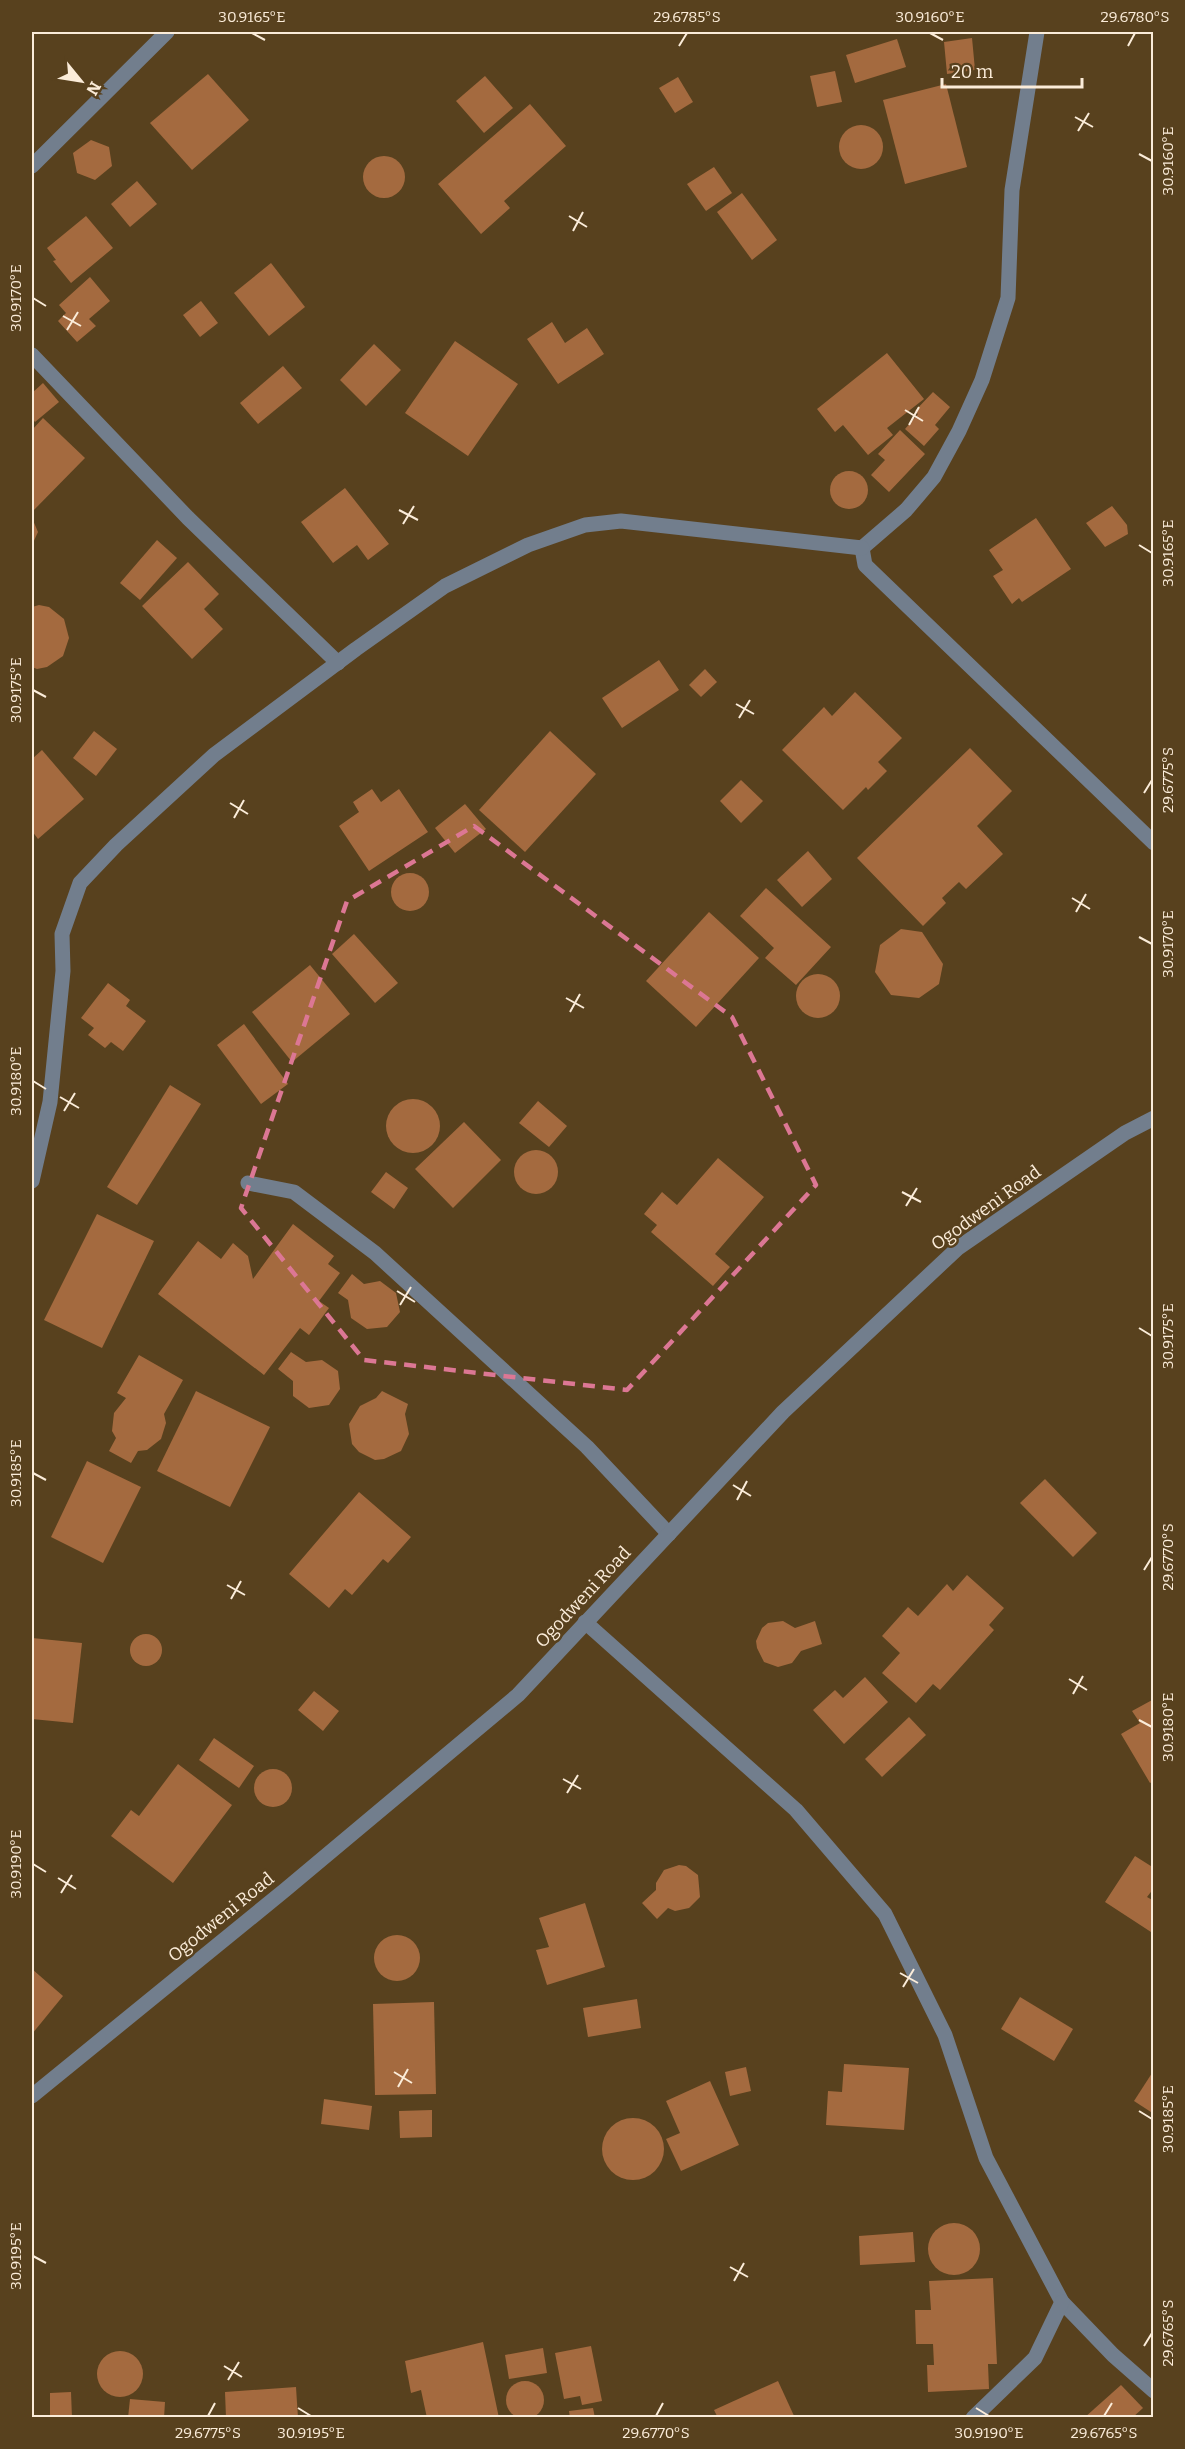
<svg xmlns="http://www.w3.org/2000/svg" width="1185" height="2449" font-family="Bitter,serif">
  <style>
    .building { fill: #a46a3f }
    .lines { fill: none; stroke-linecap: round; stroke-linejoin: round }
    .minor { stroke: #727e8d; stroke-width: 15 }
    .marked { fill: none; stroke: #dc7794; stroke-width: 4.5; stroke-dasharray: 12 8; stroke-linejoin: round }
    .ticks { fill: none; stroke: #fbecd9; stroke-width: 2 }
    .labels { text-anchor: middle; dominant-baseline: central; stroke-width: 5; stroke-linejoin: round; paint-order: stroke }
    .street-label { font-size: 18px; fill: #fbecd9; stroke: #58411e }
    .neatline { fill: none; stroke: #fbecd9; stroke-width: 2 }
    .ticks-label { font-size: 15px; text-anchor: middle; fill: #fbecd9 }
  </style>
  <rect width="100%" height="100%" fill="#58411e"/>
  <g class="building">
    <path d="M 972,38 L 975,70 L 947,74 L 944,42 Z"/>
    <path d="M 897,39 L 906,67 L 855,83 L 846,55 Z"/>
    <path d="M 835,71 L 842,102 L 817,107 L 810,76 Z"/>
    <path d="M 208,74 L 249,120 L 192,170 L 150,123 Z"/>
    <path d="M 485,76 L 513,108 L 484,133 L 456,101 Z"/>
    <path d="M 678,77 L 693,102 L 675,113 L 659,88 Z"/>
    <path d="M 946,84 L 967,167 L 905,184 L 883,100 Z"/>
    <path d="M 530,104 L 566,146 L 504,201 L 510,208 L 481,234 L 438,184 Z"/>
    <circle cx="861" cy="147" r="22"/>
    <path d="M 91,140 L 109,147 L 112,166 L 95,180 L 77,173 L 73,153 Z"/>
    <circle cx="384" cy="177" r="21"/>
    <path d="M 714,167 L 732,193 L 706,211 L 687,184 Z"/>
    <path d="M 137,181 L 157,204 L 130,227 L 111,204 Z"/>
    <path d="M 742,193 L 777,240 L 752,260 L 717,212 Z"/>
    <path d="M 86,216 L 113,248 L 71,283 L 53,261 L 56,260 L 47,248 Z"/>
    <path d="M 271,263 L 305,307 L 269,336 L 234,293 Z"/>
    <path d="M 90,277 L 110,301 L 89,319 L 96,326 L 77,342 L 58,321 L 66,313 L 59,305 Z"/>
    <path d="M 201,301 L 218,323 L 200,337 L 183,315 Z"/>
    <path d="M 552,322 L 565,343 L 587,328 L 604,354 L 558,384 L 527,339 Z"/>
    <path d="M 455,341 L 518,384 L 468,456 L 405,413 Z"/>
    <path d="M 374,344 L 401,370 L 366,406 L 340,380 Z"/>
    <path d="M 887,353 L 924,399 L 887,428 L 893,435 L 868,455 L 843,425 L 835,432 L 817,409 Z"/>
    <path d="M 283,366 L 302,388 L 258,424 L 240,403 Z"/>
    <path d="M 43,383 L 59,402 L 35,422 L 32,418 L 32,393 Z"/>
    <path d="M 933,392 L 950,407 L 935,425 L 939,429 L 924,446 L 905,429 L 918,414 L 915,411 Z"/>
    <path d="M 43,418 L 85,458 L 32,512 L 32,430 Z"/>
    <path d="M 900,430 L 925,454 L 889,492 L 871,475 L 885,460 L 878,454 Z"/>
    <circle cx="849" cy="490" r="19"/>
    <path d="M 345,488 L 389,544 L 368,560 L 357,545 L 333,563 L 301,522 Z"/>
    <path d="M 1112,506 L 1127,525 L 1128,534 L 1105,547 L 1086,523 Z"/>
    <path d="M 32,518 L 38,532 L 32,545 Z"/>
    <path d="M 1036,518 L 1071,569 L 1022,602 L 1019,598 L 1012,604 L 993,576 L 1003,570 L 989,550 Z"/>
    <path d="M 157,540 L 177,558 L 140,600 L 120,583 Z"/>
    <path d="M 188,562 L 219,594 L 204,609 L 223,629 L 192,659 L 142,606 Z"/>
    <path d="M 39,605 L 49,607 L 64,619 L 69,638 L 63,656 L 47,667 L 37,669 L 32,667 L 32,607 Z"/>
    <path d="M 659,660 L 679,690 L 622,728 L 602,698 Z"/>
    <path d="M 705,669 L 717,682 L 701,697 L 689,685 Z"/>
    <path d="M 855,692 L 902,738 L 878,762 L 887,771 L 868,790 L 866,787 L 843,810 L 782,750 L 824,707 L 832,716 Z"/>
    <path d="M 94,731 L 117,749 L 96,776 L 73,758 Z"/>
    <path d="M 550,731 L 596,774 L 525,852 L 479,810 Z"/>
    <path d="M 970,748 L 1012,791 L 977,826 L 1003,854 L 966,889 L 959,882 L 942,898 L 946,903 L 923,926 L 857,858 Z"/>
    <path d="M 42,750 L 84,799 L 38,839 L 32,831 L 32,759 Z"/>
    <path d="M 741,780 L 763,801 L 741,823 L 720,801 Z"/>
    <path d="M 372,789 L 381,802 L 399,789 L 428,832 L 369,871 L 339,826 L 359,812 L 353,802 Z"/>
    <path d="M 465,804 L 486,829 L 455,853 L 435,828 Z"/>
    <path d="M 808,851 L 832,879 L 802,907 L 777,880 Z"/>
    <circle cx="410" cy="892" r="19"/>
    <path d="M 766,888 L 831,947 L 796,985 L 765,958 L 774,948 L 740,916 Z"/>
    <path d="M 709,912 L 759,958 L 696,1027 L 646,981 Z"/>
    <path d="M 901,929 L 922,932 L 943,964 L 939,984 L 919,998 L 891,995 L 875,972 L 880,945 Z"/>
    <path d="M 354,934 L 398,983 L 375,1003 L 332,954 Z"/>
    <path d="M 310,965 L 350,1014 L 292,1062 L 252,1012 Z"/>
    <circle cx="818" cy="996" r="22"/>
    <path d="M 108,983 L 130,1000 L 126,1006 L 146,1021 L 123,1051 L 111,1042 L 105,1048 L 88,1035 L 94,1028 L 81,1018 Z"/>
    <path d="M 244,1024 L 288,1084 L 261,1104 L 217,1045 Z"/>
    <path d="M 170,1085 L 201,1104 L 137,1205 L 107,1187 Z"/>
    <circle cx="413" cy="1126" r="27"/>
    <path d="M 538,1101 L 567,1126 L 549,1147 L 519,1123 Z"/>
    <path d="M 464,1122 L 501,1160 L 453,1208 L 415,1169 Z"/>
    <circle cx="536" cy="1172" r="22"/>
    <path d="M 718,1158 L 764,1197 L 715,1254 L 730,1267 L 713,1286 L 651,1232 L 657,1225 L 644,1214 L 662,1192 L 677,1205 Z"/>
    <path d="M 386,1172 L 408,1188 L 394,1209 L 371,1192 Z"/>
    <path d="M 97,1214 L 154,1241 L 102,1348 L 44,1320 Z"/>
    <path d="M 293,1224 L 334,1256 L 328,1264 L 340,1273 L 319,1301 L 329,1308 L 309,1335 L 300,1328 L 264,1375 L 158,1294 L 198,1241 L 221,1259 L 233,1243 L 248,1256 L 253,1279 Z"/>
    <path d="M 352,1274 L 364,1284 L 380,1281 L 396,1293 L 400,1312 L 387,1327 L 367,1329 L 351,1318 L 348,1300 L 338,1293 Z"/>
    <path d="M 291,1352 L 306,1362 L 322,1360 L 338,1371 L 340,1389 L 329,1405 L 309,1408 L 293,1396 L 293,1381 L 278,1369 Z"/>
    <path d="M 139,1355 L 183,1380 L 164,1414 L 166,1423 L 161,1439 L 147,1450 L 138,1451 L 131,1463 L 109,1451 L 116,1438 L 112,1431 L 114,1413 L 126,1398 L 117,1393 Z"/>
    <path d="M 196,1391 L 270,1427 L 230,1507 L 157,1471 Z"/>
    <path d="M 382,1391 L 408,1404 L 405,1414 L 409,1434 L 401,1451 L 384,1459 L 375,1460 L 359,1452 L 352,1444 L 349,1424 L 360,1406 L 376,1398 Z"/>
    <path d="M 87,1461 L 141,1487 L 103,1563 L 51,1537 Z"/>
    <path d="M 1045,1479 L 1097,1533 L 1073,1557 L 1020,1503 Z"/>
    <path d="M 359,1492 L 411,1537 L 388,1563 L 383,1559 L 352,1595 L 345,1589 L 329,1608 L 289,1574 Z"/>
    <path d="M 967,1575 L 1004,1608 L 989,1625 L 994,1630 L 940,1690 L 933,1684 L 916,1703 L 882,1673 L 900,1653 L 882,1636 L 908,1607 L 918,1616 L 947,1584 L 953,1591 Z"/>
    <path d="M 783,1621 L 795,1628 L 815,1621 L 822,1644 L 801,1651 L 792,1663 L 778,1667 L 764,1662 L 757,1648 L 756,1641 L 762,1628 L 768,1623 Z"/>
    <circle cx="146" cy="1650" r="16"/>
    <path d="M 32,1638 L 82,1643 L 73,1723 L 32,1719 Z"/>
    <path d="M 865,1677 L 888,1702 L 844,1744 L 813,1710 L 835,1690 L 843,1698 Z"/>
    <path d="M 314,1691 L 339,1711 L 323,1731 L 298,1710 Z"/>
    <path d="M 1154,1699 L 1154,1781 L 1150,1783 L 1121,1734 L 1140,1723 L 1132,1711 Z"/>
    <path d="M 909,1717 L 926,1735 L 882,1777 L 865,1759 Z"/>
    <path d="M 214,1738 L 254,1766 L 239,1788 L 199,1760 Z"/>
    <path d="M 178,1764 L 232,1805 L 173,1883 L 111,1836 L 131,1810 L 139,1816 Z"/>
    <circle cx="273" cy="1788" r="19"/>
    <path d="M 1135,1856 L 1154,1868 L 1154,1888 L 1147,1897 L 1154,1901 L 1151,1932 L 1105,1902 Z"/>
    <path d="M 679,1865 L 686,1866 L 698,1875 L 700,1897 L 689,1908 L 675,1911 L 668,1908 L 657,1919 L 642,1903 L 656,1890 L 656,1883 L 664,1870 Z"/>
    <path d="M 585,1903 L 605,1967 L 547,1985 L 536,1950 L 549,1947 L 539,1918 Z"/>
    <circle cx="397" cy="1958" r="23"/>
    <path d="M 32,1969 L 63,1996 L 32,2034 Z"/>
    <path d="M 1020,1997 L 1073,2029 L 1054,2061 L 1001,2029 Z"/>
    <path d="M 637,1999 L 641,2028 L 588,2037 L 583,2008 Z"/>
    <path d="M 434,2002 L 436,2094 L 375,2095 L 373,2004 Z"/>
    <path d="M 844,2064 L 909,2068 L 904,2130 L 826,2125 L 828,2091 L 842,2092 Z"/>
    <path d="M 746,2067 L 751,2091 L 730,2096 L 725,2072 Z"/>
    <path d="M 1154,2070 L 1154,2114 L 1134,2101 Z"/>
    <path d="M 710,2081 L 739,2145 L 681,2171 L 666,2139 L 680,2133 L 666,2101 Z"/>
    <path d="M 324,2099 L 372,2106 L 369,2130 L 321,2124 Z"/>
    <path d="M 432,2110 L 432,2137 L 400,2138 L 399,2111 Z"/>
    <circle cx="633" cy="2149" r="31"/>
    <circle cx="954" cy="2249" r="26"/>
    <path d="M 913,2232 L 915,2262 L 860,2265 L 859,2236 Z"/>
    <path d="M 993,2278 L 997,2364 L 988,2364 L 989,2389 L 928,2392 L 927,2365 L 934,2365 L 933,2344 L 916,2344 L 915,2310 L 931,2310 L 929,2281 Z"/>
    <path d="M 483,2342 L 499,2418 L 427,2418 L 421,2390 L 411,2393 L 405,2361 Z"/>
    <path d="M 591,2346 L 602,2401 L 582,2405 L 580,2396 L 564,2399 L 555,2353 Z"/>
    <path d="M 543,2348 L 547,2373 L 509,2379 L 505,2355 Z"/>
    <circle cx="120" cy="2374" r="23"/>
    <path d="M 778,2381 L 795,2418 L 718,2418 L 714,2410 Z"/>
    <circle cx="525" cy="2400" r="19"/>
    <path d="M 1121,2385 L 1143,2408 L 1132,2418 L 1084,2418 Z"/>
    <path d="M 296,2387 L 298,2418 L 226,2418 L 225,2392 Z"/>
    <path d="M 71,2392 L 72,2418 L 50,2418 L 50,2393 Z"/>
    <path d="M 130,2399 L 165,2402 L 164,2418 L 128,2418 Z"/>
    <path d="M 593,2408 L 595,2418 L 570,2418 L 569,2411 Z"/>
  </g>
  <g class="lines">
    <g class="minor">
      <path d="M 1037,32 L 1012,190 L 1008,298 L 982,380 L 959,431 L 934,477 L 906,510 L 862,548 L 865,565 L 1154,843"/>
      <path d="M 32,166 L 167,32"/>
      <path d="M 32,355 L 188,518 L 338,663"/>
      <path d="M 32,1181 L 50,1102 L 63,971 L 62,934 L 80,883 L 116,845 L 214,755 L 356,649 L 445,586 L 528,545 L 585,525 L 621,521 L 862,548"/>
      <path d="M 248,1183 L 294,1192 L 375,1253 L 587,1447 L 669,1534"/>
      <path d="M 585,1622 L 796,1810 L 885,1914 L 945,2035 L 986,2158 L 1062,2302 L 1113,2355 L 1154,2391"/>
      <path d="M 32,2096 L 285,1890 L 518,1695 L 783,1412 L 958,1248 L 1125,1133 L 1154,1118"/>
      <path d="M 973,2418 L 1035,2358 L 1062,2302"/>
    </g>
  </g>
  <path class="marked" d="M 474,826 L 732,1017 L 816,1185 L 627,1390 L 364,1360 L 241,1208 L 347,901 Z"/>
  <path class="ticks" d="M 252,33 L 265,40M 930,33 L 943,40M 679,46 L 687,33M 1128,46 L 1135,33M 1075,117 L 1093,127M 1078,131 L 1089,113M 1139,154 L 1152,161M 569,216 L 587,227M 573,231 L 583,212M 33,298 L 46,306M 63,316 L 81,326M 67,330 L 78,312M 905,410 L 923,421M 909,425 L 919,407M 399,510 L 418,520M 403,524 L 414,506M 1139,545 L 1152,553M 33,690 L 46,697M 736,704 L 754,714M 739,718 L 750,700M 1144,793 L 1152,780M 230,803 L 248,814M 234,818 L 244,800M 1072,898 L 1090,909M 1076,912 L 1086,894M 1139,937 L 1152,944M 566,998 L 584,1008M 570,1012 L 580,994M 33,1081 L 46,1089M 60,1097 L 79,1108M 64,1111 L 75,1093M 902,1192 L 921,1202M 906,1206 L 917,1188M 397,1291 L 415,1302M 400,1305 L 411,1287M 1139,1328 L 1152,1336M 33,1473 L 46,1480M 733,1485 L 751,1496M 737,1500 L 747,1481M 1144,1570 L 1152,1557M 227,1585 L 245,1595M 231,1599 L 241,1581M 1069,1679 L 1087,1690M 1073,1694 L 1083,1676M 1139,1720 L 1152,1727M 563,1779 L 581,1789M 567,1793 L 578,1775M 33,1864 L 46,1872M 58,1878 L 76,1889M 61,1893 L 72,1875M 900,1973 L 918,1983M 903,1987 L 914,1969M 394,2072 L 412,2083M 398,2087 L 408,2069M 1139,2111 L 1152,2119M 33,2256 L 46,2263M 730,2267 L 748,2277M 734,2281 L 744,2263M 1144,2346 L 1152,2333M 224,2366 L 242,2377M 228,2380 L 239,2362M 298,2408 L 311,2416M 976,2408 L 989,2416M 208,2416 L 215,2403M 656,2416 L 663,2403M 1104,2416 L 1112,2403"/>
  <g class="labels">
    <g class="street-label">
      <text transform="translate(986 1208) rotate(-36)">Ogodweni Road</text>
      <text transform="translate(583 1597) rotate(-47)">Ogodweni Road</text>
      <text transform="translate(221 1917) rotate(-39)">Ogodweni Road</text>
    </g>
  </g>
  <rect width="1185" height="2449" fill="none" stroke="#58411e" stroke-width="66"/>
  <g transform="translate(81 81) rotate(120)" stroke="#58411e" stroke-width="4.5" paint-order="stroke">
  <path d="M0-4.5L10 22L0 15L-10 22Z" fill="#fbecd9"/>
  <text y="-9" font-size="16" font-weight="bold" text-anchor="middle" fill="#fbecd9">N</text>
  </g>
  <path d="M942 78v9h140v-9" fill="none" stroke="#fbecd9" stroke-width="3"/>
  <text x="951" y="78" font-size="18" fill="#fbecd9" stroke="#58411e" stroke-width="4.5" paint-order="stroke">20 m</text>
  <rect x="33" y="33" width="1119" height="2383" class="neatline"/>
  <g class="ticks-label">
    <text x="252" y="22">30.9165°E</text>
    <text x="687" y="22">29.6785°S</text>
    <text x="930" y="22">30.9160°E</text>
    <text x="1135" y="22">29.6780°S</text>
    <text transform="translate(1168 161) rotate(-90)" y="5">30.9160°E</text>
    <text transform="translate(16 298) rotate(-90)" y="5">30.9170°E</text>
    <text transform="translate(1168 553) rotate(-90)" y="5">30.9165°E</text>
    <text transform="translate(16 690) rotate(-90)" y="5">30.9175°E</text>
    <text transform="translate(1168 780) rotate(-90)" y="5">29.6775°S</text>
    <text transform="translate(1168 944) rotate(-90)" y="5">30.9170°E</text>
    <text transform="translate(16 1081) rotate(-90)" y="5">30.9180°E</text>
    <text transform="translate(1168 1336) rotate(-90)" y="5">30.9175°E</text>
    <text transform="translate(16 1473) rotate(-90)" y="5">30.9185°E</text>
    <text transform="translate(1168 1557) rotate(-90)" y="5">29.6770°S</text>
    <text transform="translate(1168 1727) rotate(-90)" y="5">30.9180°E</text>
    <text transform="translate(16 1864) rotate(-90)" y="5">30.9190°E</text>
    <text transform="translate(1168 2119) rotate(-90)" y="5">30.9185°E</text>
    <text transform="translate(16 2256) rotate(-90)" y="5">30.9195°E</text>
    <text transform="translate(1168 2333) rotate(-90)" y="5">29.6765°S</text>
    <text x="208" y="2438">29.6775°S</text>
    <text x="311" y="2438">30.9195°E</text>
    <text x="656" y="2438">29.6770°S</text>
    <text x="989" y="2438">30.9190°E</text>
    <text x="1104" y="2438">29.6765°S</text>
  </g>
</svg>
